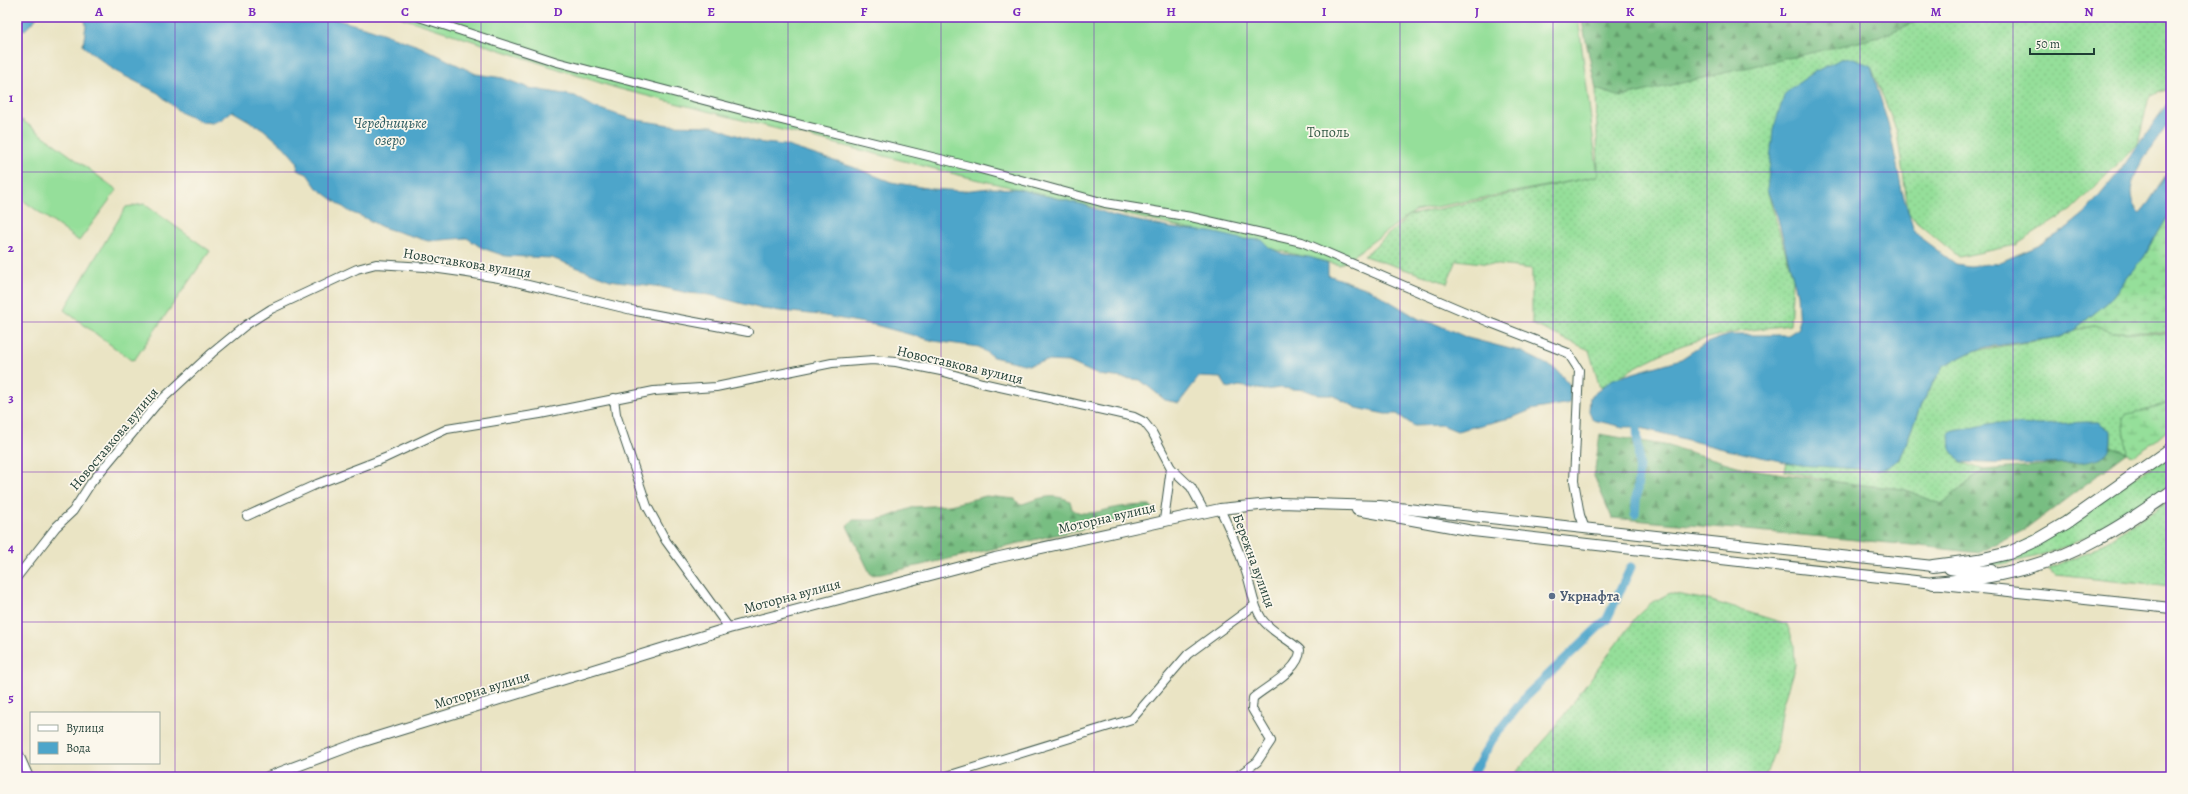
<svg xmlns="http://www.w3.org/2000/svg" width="2188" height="794" font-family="Alegreya,serif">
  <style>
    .grass { fill: url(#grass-dots); stroke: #5a8e67 }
    .forest { fill: url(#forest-firs); stroke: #4c7e5b }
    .wetland { fill: url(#wetland-marsh); stroke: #5a8e67 }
    .garden { fill: #95df9a; stroke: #5a8e67 }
    .water { fill: #4da5ca; stroke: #36717f }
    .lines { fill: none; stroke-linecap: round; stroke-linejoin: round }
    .canal { stroke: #4da5ca; stroke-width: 9 }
    .minor-casing { stroke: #3d564a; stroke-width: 10 }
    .tertiary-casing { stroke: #3d564a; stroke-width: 12 }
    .primary-casing { stroke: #3d564a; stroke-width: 14 }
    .minor { stroke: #fff; stroke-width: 8 }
    .tertiary { stroke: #fff; stroke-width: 10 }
    .primary { stroke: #fff; stroke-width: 12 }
    .grid { fill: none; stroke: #7b2cbf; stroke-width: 1; stroke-opacity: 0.55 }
    .service-dot { fill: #5c6f8a; stroke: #fbf7ec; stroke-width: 1.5 }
    .labels { text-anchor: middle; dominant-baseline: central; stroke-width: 3.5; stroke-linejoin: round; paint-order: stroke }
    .park-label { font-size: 14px; fill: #375d48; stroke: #fbf7ec }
    .street-label { font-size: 14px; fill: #1f3d34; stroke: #fbf7ec }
    .service-label { font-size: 14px; font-weight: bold; fill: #4e5e75; stroke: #fbf7ec; text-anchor: start }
    .water-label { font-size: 15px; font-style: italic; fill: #2d5c61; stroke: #fbf7ec }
    .neatline { fill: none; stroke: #7b2cbf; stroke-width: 1.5 }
    .grid-label { font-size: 13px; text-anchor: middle; font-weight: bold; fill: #7b2cbf }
  </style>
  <defs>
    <pattern id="grass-dots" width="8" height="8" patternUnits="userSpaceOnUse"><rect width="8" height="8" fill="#95df9a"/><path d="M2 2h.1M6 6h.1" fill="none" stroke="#80c085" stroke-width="1.8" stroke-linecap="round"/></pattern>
    <pattern id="forest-firs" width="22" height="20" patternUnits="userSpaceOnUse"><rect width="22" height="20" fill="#78be82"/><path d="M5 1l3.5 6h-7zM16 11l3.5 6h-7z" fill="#629c6b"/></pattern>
    <pattern id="wetland-marsh" width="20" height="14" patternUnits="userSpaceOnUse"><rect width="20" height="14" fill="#95df9a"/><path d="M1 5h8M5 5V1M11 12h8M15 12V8" fill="none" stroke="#80c085"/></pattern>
  </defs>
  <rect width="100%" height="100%" fill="#fbf7ec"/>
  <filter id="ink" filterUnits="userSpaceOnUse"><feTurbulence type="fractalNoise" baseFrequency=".025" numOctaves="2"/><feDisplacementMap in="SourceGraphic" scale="8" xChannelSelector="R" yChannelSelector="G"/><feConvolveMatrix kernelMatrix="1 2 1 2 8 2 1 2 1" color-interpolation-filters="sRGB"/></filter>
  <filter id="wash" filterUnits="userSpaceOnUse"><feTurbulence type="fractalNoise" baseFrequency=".012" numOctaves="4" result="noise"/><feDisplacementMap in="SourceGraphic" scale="16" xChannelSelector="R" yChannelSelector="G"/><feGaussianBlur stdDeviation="0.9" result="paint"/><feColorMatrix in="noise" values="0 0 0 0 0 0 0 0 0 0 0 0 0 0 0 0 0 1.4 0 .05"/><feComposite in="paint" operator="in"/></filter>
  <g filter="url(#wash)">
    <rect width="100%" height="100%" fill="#eae4c4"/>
    <g class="grass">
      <path d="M 1922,17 L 2171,17 L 2171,88 L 2149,96 L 2138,144 L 2071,210 L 2016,245 L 1959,257 L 1909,215 L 1897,132 L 1871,66 L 1767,190 L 1793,278 L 1790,325 C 1759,329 1727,332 1696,341 C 1662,350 1630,370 1600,388 L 1589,350 L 1532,324 L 1532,269 L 1457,260 L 1447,283 L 1364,256 L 1410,215 L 1598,176 L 1596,89 L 1622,97 Z"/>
      <path d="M 2094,326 L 2113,332 L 2171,334 L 2171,401 L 2123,419 L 2127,453 L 2111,446 L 2111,431 L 2098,422 L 2040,425 L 1951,451 L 1960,462 L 1984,470 L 1941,504 L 1903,489 L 1843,483 L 1785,471 L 1787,462 L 1874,470 L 1900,460 L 1921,405 L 1943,366 L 1973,351 L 2060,337 L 2074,330 Z"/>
      <path d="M 2171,456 L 2171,484 C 2107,529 2061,558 1981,567 Z"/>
      <path d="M 2171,500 L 2171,587 L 2056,575 L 2047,569 L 2094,549 Z"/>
      <path d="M 1670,593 L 1708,600 L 1787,624 L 1794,644 L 1795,665 L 1782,707 L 1776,747 L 1765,777 L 1512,777 L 1550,734 L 1636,617 L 1651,603 Z"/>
    </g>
    <g class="forest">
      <path d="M 1581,17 L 1927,17 L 1879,37 L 1621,97 L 1596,89 Z"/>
      <path d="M 1600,434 L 1669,446 L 1744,468 L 1843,483 L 1903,489 L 1941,504 L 1984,470 L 2068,463 L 2103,457 L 2111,446 L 2127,453 L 2029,527 L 1978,553 L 1912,545 L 1612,518 L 1594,476 Z"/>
      <path d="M 986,496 L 1015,499 L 1020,505 C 1037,499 1052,492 1070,501 L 1072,509 C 1085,519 1107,508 1121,507 C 1131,506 1140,505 1150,505 L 1154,509 L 1145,515 L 881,574 L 871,575 L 847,526 L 853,520 L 873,520 L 885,518 L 914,507 L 950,505 Z"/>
    </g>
    <g class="wetland">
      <path d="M 2171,211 L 2171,332 L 2113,332 L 2094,326 L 2074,330 L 2108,302 L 2144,257 Z"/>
      <path d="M 2171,401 L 2171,427 L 2155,441 L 2133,455 L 2127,453 L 2123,419 L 2127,414 L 2148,410 Z"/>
    </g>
    <g class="garden">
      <path d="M 400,17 L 1578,17 L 1598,176 L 1415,211 L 1340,265 L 963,176 L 616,88 Z"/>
      <path d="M 22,120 L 117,190 L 79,241 L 17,196 L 17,127 Z"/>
      <path d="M 144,204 L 210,251 L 135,359 L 131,360 L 64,310 L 126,207 Z"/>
    </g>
    <g class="water">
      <path d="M 17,17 L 36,17 L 36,19 L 25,30 L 17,27 Z"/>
      <path d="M 84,17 L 327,17 L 371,29 L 421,47 L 476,74 L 503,78 L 529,88 L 575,96 L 594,107 L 631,119 L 670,125 L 713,126 L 755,142 L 784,145 L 853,167 L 891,182 L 932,189 L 962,191 L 990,188 L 1018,189 L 1084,205 L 1114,216 L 1171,228 L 1211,232 L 1242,239 L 1262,240 L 1270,248 L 1283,254 L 1309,257 L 1328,263 L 1328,275 L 1371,290 L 1419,319 L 1436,324 L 1468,338 L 1522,352 L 1556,369 L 1570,385 L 1570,403 L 1531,410 L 1514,417 L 1457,431 L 1442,425 L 1414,426 L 1397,414 L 1385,414 L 1357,408 L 1332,395 L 1319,395 L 1305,390 L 1280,388 L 1265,390 L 1239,386 L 1228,389 L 1221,378 L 1199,377 L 1179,403 L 1165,400 L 1140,380 L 1098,375 L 1069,362 L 1046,361 L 1028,365 L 993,357 L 979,347 L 934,341 L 875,325 L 820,315 L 762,309 L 710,295 L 688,293 L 661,287 L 610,280 L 552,258 L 505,256 L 482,248 L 467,238 L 428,241 L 382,227 L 363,217 L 350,212 L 317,188 L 307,174 L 297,170 L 298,163 L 284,147 L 263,129 L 232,111 L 221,120 L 212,123 L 202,122 L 181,113 L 158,93 L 115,71 L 83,46 L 86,25 Z"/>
      <path d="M 1854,58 L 1871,66 L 1890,131 L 1902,191 L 1913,228 L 1922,239 L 1956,264 L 1970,266 L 1998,263 L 2038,246 L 2063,231 L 2085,213 L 2120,171 L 2171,98 C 2171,104 2173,115 2170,120 C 2158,143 2112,188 2140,213 L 2149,202 L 2171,167 L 2171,211 L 2144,257 L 2108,302 L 2074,330 L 2060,337 L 1987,347 L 1973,351 L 1943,366 L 1921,405 L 1900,459 L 1888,467 L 1874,470 L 1800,465 L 1727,450 L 1637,427 L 1623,427 L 1593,420 L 1589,411 L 1590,397 L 1613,379 L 1681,359 L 1704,344 L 1717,339 L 1730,335 L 1788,335 L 1799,328 L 1797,294 L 1778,219 L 1767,190 L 1773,130 L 1784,96 L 1791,88 L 1816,71 L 1841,59 Z"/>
      <path d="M 2084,422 L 2098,422 L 2111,431 C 2111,441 2112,450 2103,456 C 2087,468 1985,463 1960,462 L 1951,451 L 1950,432 L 1994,423 L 2040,425 Z"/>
    </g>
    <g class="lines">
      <g class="canal">
        <path d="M 1635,514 L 1639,466 L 1637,427"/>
        <path d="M 1471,777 L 1492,740 L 1526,696 L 1607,619 L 1631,567"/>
      </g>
    </g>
  </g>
  <g filter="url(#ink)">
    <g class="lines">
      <g class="minor-casing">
        <g id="minor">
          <path d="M 419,17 L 557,62 L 765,116 L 973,167 L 1105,203 L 1191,217 L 1302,242 L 1491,323 L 1568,353 L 1579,370 L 1574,481 L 1580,515 L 1584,526"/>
          <path d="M 614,398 L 616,414 L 647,506 L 666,541 L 729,628"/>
          <path d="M 1220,509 C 1230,530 1240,552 1247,575 C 1252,590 1253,606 1262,619 C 1272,633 1288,638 1300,650 C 1300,670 1267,686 1253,698 L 1252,709 L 1271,741 L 1257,762 L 1236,777"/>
          <path d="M 247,516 L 317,484 L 385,458 L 447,429 L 540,414 L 654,391 L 716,387 L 832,363 L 873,360 L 896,362 L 941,371 L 982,383 L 1134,417 L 1144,422 L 1152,432 L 1171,468 L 1191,487 L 1204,511"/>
          <path d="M 1164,520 L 1171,468"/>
          <path d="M 17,577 L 56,527 L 73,511 L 91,483 L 156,405 L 212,353 L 246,325 L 271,309 L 357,269 L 376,264 L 425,267 L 461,272 L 499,278 L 636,311 L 748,332"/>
          <path d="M 17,750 L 29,777"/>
          <path d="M 944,777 L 1132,719 L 1188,654 L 1255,605"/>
        </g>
      </g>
      <g class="tertiary-casing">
        <g id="tertiary">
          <path d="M 1357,510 L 1473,531 L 1933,583 L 2171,608"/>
          <path d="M 17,775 L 19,777"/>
          <path d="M 268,777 L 361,742 L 729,628 L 995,558 L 1220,509 L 1280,503 L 1380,506 L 1933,566"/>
        </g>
      </g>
      <g class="primary-casing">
        <g id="primary">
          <path d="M 1933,566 L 1979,560 L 2009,553 L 2037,540 L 2066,523 L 2171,449"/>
          <path d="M 1950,568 L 1977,572 L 1991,571"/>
          <path d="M 1933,583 C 1991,579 2048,567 2099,538 C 2124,525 2148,508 2171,492"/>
        </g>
      </g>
      <use href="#minor" class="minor"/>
      <use href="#tertiary" class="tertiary"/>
      <use href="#primary" class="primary"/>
    </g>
  </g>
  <path class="grid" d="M 175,17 L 175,777M 328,17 L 328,777M 481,17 L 481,777M 635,17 L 635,777M 788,17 L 788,777M 941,17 L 941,777M 1094,17 L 1094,777M 1247,17 L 1247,777M 1400,17 L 1400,777M 1553,17 L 1553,777M 1707,17 L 1707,777M 1860,17 L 1860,777M 2013,17 L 2013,777M 17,172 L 2171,172M 17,322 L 2171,322M 17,472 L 2171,472M 17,622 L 2171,622"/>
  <circle class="service-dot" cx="1552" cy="596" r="4"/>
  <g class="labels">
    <g class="park-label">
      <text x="1328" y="132">Тополь</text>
    </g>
    <g class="street-label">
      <text transform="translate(467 263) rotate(9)">Новоставкова вулиця</text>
      <text transform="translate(960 365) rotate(13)">Новоставкова вулиця</text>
      <text transform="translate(114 439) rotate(-50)">Новоставкова вулиця</text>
      <text transform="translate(1107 518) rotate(-13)">Моторна вулиця</text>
      <text transform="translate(1254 561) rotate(70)">Бережна вулиця</text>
      <text transform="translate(792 596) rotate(-15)">Моторна вулиця</text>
      <text transform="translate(482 690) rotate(-17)">Моторна вулиця</text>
    </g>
    <g class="service-label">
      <text x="1560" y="596">Укрнафта</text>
    </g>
    <g class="water-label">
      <text x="390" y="123">Чередницьке<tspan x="390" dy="17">озеро</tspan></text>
    </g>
  </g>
  <rect width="2188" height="794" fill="none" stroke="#fbf7ec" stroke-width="44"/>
  <rect x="30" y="712" width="130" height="52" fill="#fbf7ec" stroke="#a3ada2"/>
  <rect x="38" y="725" width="20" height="6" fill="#ffffff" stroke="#a3ada2"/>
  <text x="66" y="732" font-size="12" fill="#1f3d34">Вулиця</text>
  <rect x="38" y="742" width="20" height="12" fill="#4da5ca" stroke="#a3ada2"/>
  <text x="66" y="752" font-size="12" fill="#1f3d34">Вода</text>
  <path d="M2030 48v6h64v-6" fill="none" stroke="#1f3d34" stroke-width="2"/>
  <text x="2036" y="48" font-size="12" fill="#1f3d34" stroke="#fbf7ec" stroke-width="3" paint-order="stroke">50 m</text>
  <rect x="22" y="22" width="2144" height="750" class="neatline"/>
  <g class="grid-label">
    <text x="99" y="16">A</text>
    <text x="252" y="16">B</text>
    <text x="405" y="16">C</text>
    <text x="558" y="16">D</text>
    <text x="711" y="16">E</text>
    <text x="864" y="16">F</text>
    <text x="1017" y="16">G</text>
    <text x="1171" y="16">H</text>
    <text x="1324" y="16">I</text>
    <text x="1477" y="16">J</text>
    <text x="1630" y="16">K</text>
    <text x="1783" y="16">L</text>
    <text x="1936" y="16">M</text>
    <text x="2089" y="16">N</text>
    <text x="11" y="102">1</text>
    <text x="11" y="252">2</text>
    <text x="11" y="402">3</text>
    <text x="11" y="552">4</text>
    <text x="11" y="702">5</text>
  </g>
</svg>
